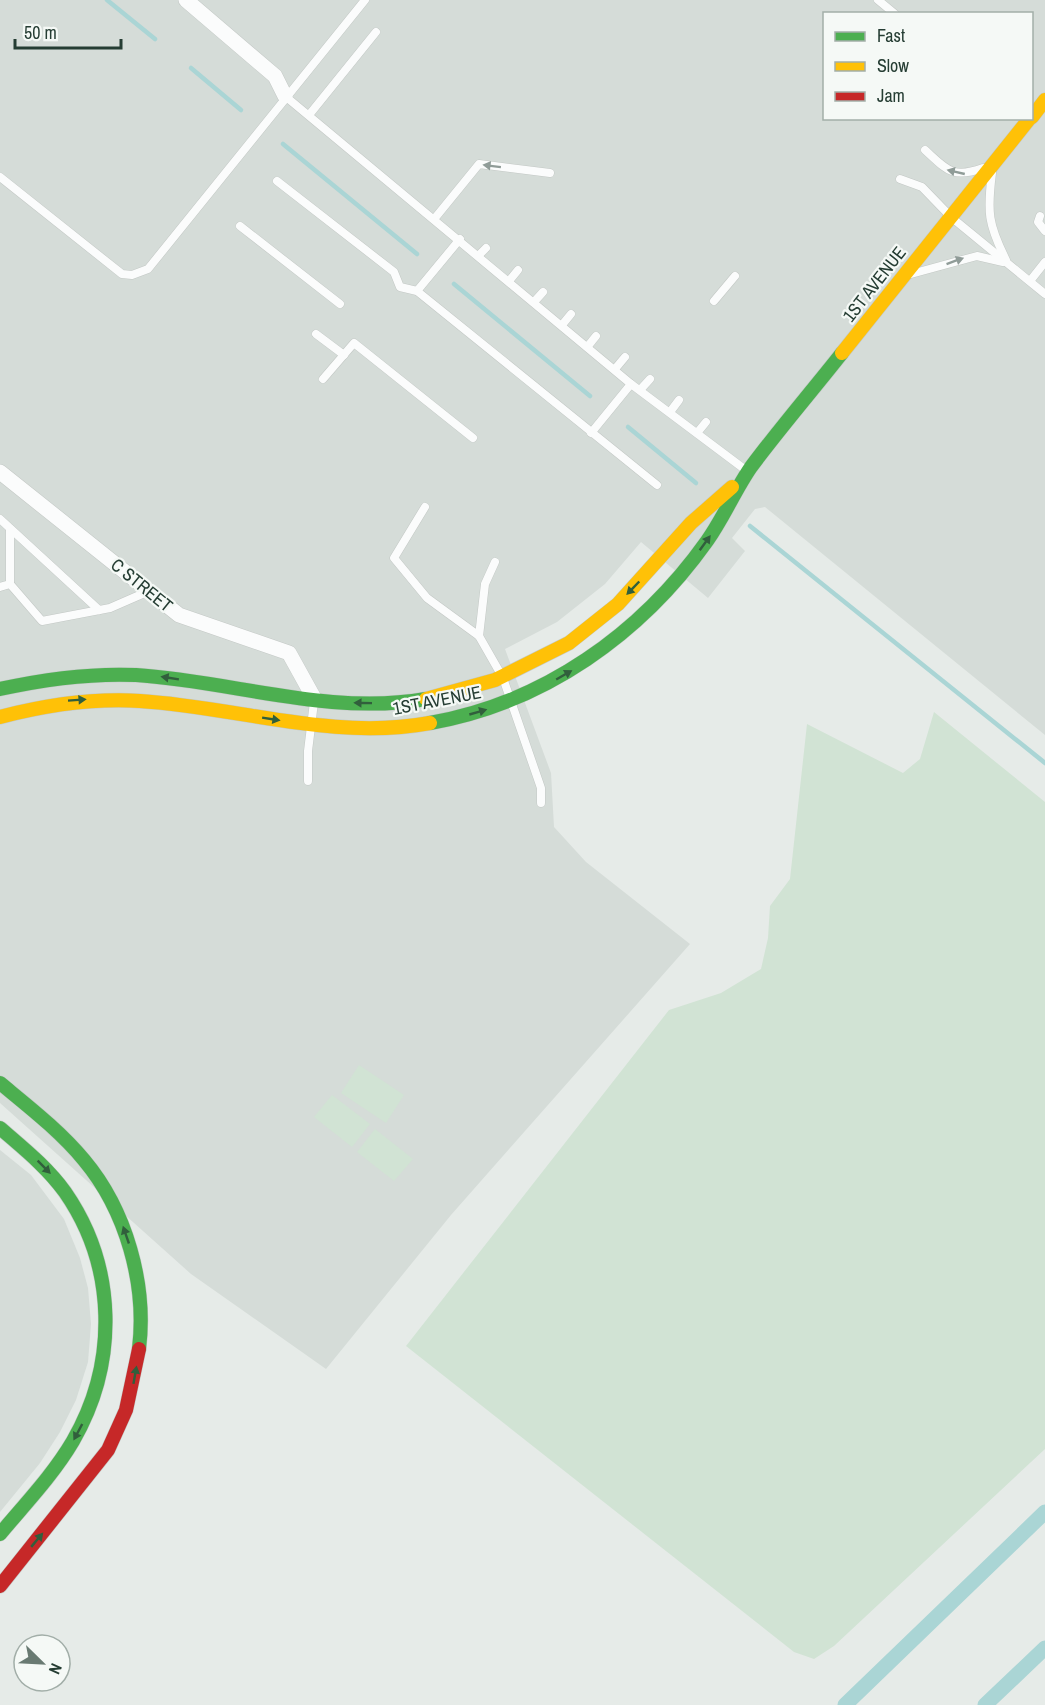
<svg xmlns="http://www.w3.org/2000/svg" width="1045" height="1705" font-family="'Archivo Narrow',sans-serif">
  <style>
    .built { fill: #d5dcd8; fill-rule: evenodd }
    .green { fill: #d1e3d4 }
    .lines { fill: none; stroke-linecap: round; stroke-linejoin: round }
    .stream { stroke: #aad5d5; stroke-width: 4.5 }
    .canal { stroke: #aad5d5; stroke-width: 15 }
    .lane-casing { stroke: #c3c8c5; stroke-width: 9 }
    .street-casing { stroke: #c3c8c5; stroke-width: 16 }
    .fast-casing { stroke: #c2c8c5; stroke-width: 15 }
    .slow-casing { stroke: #c2c8c5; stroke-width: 15 }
    .jam-casing { stroke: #c2c8c5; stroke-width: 15 }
    .lane { stroke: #fbfcfc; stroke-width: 8 }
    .street { stroke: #fbfcfc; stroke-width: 15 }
    .fast { stroke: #4caf50; stroke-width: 14 }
    .slow { stroke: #ffc107; stroke-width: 14 }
    .jam { stroke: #c62828; stroke-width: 14 }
    .oneway { fill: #909c98 }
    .oneway2 { fill: #315f3c }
    .labels { text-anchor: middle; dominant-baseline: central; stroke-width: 4.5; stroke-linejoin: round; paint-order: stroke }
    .street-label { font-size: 18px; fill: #253d33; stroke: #f5f9f6 }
  </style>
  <rect width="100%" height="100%" fill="#e6ebe8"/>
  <g class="built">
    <path d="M 0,0 L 1045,0 L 1045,735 L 765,507 L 755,509 L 732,538 L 745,551 L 708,598 L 641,542 L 605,584 L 557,622 L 505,649 L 551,773 L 554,827 L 586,862 L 690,944 L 451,1215 L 326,1369 L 191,1274 L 0,1103 ZM 824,14 L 1032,14 L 1032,118 L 824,118 Z"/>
    <path d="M 0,1150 L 31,1175 L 64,1219 L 80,1258 L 88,1288 L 91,1324 L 88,1362 L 76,1400 L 60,1432 L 40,1463 L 0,1512 Z"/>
  </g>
  <g class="green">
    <path d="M 934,712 L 1045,802 L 1045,1449 L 834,1646 L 814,1659 L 794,1652 L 406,1346 L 669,1010 L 721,993 L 761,969 L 768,938 L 770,906 L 790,879 L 807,724 L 903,773 L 920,759 Z"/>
    <path d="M 359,1065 L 404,1095 L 386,1123 L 341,1093 Z"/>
    <path d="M 332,1095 L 370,1124 L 352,1147 L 314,1117 Z"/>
    <path d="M 375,1129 L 413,1159 L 394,1181 L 357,1152 Z"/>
  </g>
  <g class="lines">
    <g class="stream">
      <path d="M 107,0 L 155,39"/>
      <path d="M 191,68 L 241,110"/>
      <path d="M 283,144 L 417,254"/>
      <path d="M 454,284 L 590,396"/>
      <path d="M 628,427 L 696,483"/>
      <path d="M 750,526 L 1045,763"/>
    </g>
    <g class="canal">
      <path d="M 845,1705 L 1045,1512"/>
      <path d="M 985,1705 L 1045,1648"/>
    </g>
    <g class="lane-casing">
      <g id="lane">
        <path d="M 878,0 L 895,14"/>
        <path d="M 285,96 L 631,384 L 747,471"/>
        <path d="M 309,115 L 376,32"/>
        <path d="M 925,150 C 947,170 952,179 983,168"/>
        <path d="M 992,173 C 987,212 988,224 1006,260"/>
        <path d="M 0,177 L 122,274 L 132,275 L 148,269 L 365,0"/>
        <path d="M 900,179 L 922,187 L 951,217 L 1045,294"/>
        <path d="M 277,181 L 394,272 L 400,287 L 417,291 L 657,485"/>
        <path d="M 1040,216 L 1038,222 L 1045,231"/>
        <path d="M 435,218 L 479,164 L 550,173"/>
        <path d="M 240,226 L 340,304"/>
        <path d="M 479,255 L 486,248"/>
        <path d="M 911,274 L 977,256 L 1003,262"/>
        <path d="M 509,281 L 518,270"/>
        <path d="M 1030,281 L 1045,262"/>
        <path d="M 417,291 L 460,239"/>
        <path d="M 714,301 L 735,276"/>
        <path d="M 534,302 L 543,292"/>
        <path d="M 562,325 L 571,314"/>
        <path d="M 316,334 L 344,355"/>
        <path d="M 588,346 L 596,336"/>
        <path d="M 615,369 L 625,357"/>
        <path d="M 323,379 L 354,343 L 473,438"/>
        <path d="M 640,390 L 650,379"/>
        <path d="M 670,412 L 679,400"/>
        <path d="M 591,433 L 631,384"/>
        <path d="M 697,433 L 706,422"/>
        <path d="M 425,507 L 394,558 L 427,598 L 479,636"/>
        <path d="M 0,519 L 99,610"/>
        <path d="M 495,562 L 485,584 L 479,636 L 503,678 L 541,788 L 541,803"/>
        <path d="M 10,584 L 10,529"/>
        <path d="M 0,587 L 10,584 L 42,621 L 110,608 L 149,591"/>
        <path d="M 308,781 L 308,751 L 314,702"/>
      </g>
    </g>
    <g class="street-casing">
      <g id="street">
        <path d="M 186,0 L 275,76 L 285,96"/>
        <path d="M 0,472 L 179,615 L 289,653 L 315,700"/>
      </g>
    </g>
    <g class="fast-casing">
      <g id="fast">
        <path d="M 0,689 C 45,679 89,673 136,675 C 232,681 329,716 426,699"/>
        <path d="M 430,723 C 544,703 641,634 707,541 C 724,517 735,490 751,467 C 780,428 812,391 842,353"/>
        <path d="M 0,1083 C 29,1107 60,1131 84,1160 C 126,1210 147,1284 139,1349"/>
        <path d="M 0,1128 C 23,1148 47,1167 65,1192 C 117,1267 118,1363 73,1441 C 53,1475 25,1504 0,1534"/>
      </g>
    </g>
    <g class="slow-casing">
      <g id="slow">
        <path d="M 1032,117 L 1045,100"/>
        <path d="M 842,353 L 1030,118"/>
        <path d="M 426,699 L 495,680 L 569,643 L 618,604 L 691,523 L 732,487"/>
        <path d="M 0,717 C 46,705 92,698 140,701 C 237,707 332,741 430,723"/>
      </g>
    </g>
    <g class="jam-casing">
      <path id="jam" d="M 0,1586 L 108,1450 L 126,1410 L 139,1349"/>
    </g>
    <use href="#lane" class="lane"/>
    <use href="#street" class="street"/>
    <use href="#fast" class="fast"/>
    <use href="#slow" class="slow"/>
    <use href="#jam" class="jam"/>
  </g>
  <defs><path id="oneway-solid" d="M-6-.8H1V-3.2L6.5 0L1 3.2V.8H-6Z" transform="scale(1.5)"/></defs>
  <g class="oneway">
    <use href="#oneway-solid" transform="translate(492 166) rotate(-173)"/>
    <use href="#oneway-solid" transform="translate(956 172) rotate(-167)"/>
    <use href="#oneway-solid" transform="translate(955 261) rotate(-20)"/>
  </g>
  <g class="oneway2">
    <use href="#oneway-solid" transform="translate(705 543) rotate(-54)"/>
    <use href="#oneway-solid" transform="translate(633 588) rotate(134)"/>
    <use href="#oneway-solid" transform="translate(564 675) rotate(-30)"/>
    <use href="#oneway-solid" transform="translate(170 678) rotate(-171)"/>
    <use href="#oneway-solid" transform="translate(77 700) rotate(-4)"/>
    <use href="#oneway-solid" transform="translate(363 703) rotate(-179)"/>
    <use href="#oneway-solid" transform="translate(478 712) rotate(-16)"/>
    <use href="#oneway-solid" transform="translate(271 719) rotate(9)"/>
    <use href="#oneway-solid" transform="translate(44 1167) rotate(45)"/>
    <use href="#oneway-solid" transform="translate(126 1235) rotate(-109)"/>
    <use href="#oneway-solid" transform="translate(135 1375) rotate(-80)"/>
    <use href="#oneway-solid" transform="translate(78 1432) rotate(118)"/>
    <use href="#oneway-solid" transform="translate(37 1540) rotate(-50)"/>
  </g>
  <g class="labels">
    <g class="street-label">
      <text transform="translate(874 284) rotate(-52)">1ST AVENUE</text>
      <text transform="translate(142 585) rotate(39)">C STREET</text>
      <text transform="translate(437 700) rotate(-11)">1ST AVENUE</text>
    </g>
  </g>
  <rect x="823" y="12" width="210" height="108" fill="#f5f9f6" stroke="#a2aea8" stroke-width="1.5"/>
  <rect x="835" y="32" width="30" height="9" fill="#4caf50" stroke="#a2aea8" stroke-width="1.5"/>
  <text x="877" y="42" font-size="18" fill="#253d33">Fast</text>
  <rect x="835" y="62" width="30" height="9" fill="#ffc107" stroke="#a2aea8" stroke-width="1.5"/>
  <text x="877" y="72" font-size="18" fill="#253d33">Slow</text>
  <rect x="835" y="92" width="30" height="9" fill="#c62828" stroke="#a2aea8" stroke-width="1.5"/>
  <text x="877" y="102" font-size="18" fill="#253d33">Jam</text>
  <g transform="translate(42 1663) rotate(114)"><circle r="28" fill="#f5f9f6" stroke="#a2aea8" stroke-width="1.5"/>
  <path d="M0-4.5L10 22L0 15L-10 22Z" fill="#697a72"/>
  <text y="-9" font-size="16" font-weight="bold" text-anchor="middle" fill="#253d33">N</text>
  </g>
  <path d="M15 39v9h106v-9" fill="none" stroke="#253d33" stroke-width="3"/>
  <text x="24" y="39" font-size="18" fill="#253d33" stroke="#f5f9f6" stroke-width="4.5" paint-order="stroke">50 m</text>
</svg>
